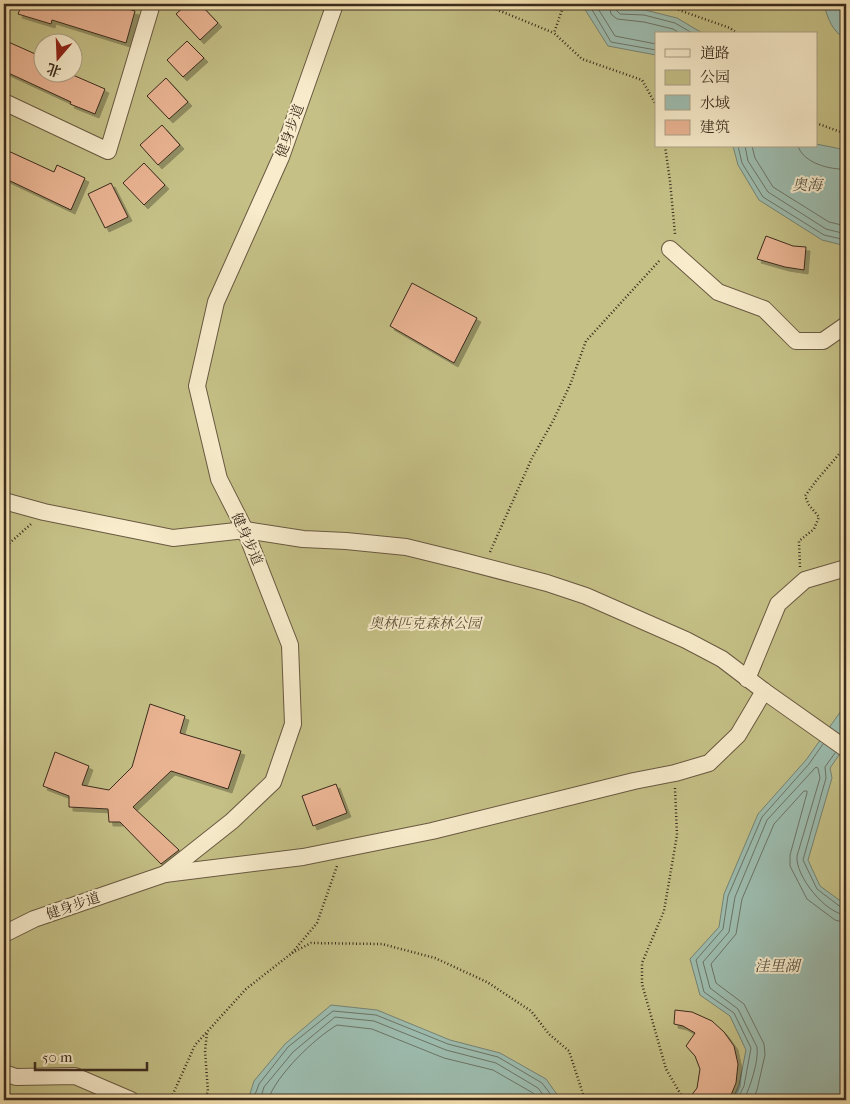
<svg xmlns="http://www.w3.org/2000/svg" width="850" height="1104" font-family="'IM FELL French Canon','Noto Serif SC',serif">
  <style>
    .green { fill: #c4c086; stroke: #7f7652; fill-rule: evenodd }
    .water { fill: #9dbdb0; stroke: #758375 }
    .lines { fill: none; stroke-linecap: round; stroke-linejoin: round }
    .shore { stroke: #6c7466; stroke-width: 1 }
    .building { fill: #eab493; stroke: #3a2b1d; filter: url(#shadow) }
    .minor-casing { stroke: #695942; stroke-width: 18 }
    .path { stroke: #3a2b1d; stroke-width: 2.5; stroke-dasharray: 1 2.5; stroke-linecap: butt }
    .minor { stroke: #f8eccc; stroke-width: 16 }
    .labels { text-anchor: middle; dominant-baseline: central; stroke-width: 4; stroke-linejoin: round; paint-order: stroke }
    .street-label { font-size: 14px; fill: #3a2b1d; stroke: #f8eccc }
    .park-label { font-size: 14px; font-style: italic; fill: #5c5037; stroke: #f8eccc }
    .water-label { font-size: 15px; font-style: italic; fill: #535042; stroke: #f8eccc }
  </style>
  <defs>
    <filter id="shadow"><feDropShadow dx="4" dy="4" stdDeviation="0" flood-color="#0004"/></filter>
  </defs>
  <rect width="100%" height="100%" fill="#f5e2b1"/>
  <filter id="stains"><feTurbulence type="fractalNoise" baseFrequency=".004" numOctaves="4"/><feColorMatrix values="0 0 0 0 .2 0 0 0 0 .09 0 0 0 0 .02 0 0 0 .5 -.17"/></filter>
  <radialGradient id="worn" r=".72"><stop offset=".6" stop-color="#630" stop-opacity="0"/><stop offset="1" stop-color="#630" stop-opacity=".3"/></radialGradient>
  <path class="green" d="M 4,4 L 846,4 L 846,1100 L 4,1100 ZM 656,34 L 816,34 L 816,146 L 656,146 ZM 42,42 L 72,42 L 72,72 L 42,72 Z"/>
  <g class="water">
    <path d="M 586,4 L 619,4 L 622,9 L 645,10 L 677,18 L 704,34 L 656,34 L 656,55 L 608,46 L 584,8 Z"/>
    <path d="M 824,4 L 846,4 L 846,38 C 833,34 827,17 824,4 Z"/>
    <path d="M 816,144 L 846,150 L 846,246 L 822,240 L 759,200 L 738,165 L 733,146 L 816,146 Z"/>
    <path d="M 846,704 L 846,745 L 830,768 L 832,778 L 808,860 L 820,886 L 846,905 L 846,1100 L 732,1100 L 739,1085 L 746,1050 L 730,1016 L 700,995 L 690,959 L 719,927 L 724,894 L 758,814 L 806,760 Z"/>
    <path d="M 331,1005 L 377,1010 L 450,1040 L 500,1053 L 546,1079 L 561,1100 L 248,1100 L 254,1081 L 285,1044 Z"/>
  </g>
  <g class="lines">
    <g class="shore">
      <path d="M 590,4 L 591,8 L 611,42 L 656,50"/>
      <path d="M 597,4 L 597,7 L 615,36 L 656,44"/>
      <path d="M 609,4 L 611,14 L 617,19 L 644,22 L 673,29 L 681,34"/>
      <path d="M 615,4 L 617,11 L 620,14 L 644,15 L 675,23 L 694,34"/>
      <path d="M 738,146 L 742,163 L 763,197 L 824,235 L 846,240"/>
      <path d="M 745,146 L 748,161 L 768,192 L 826,229 L 846,234"/>
      <path d="M 752,146 L 755,158 L 773,187 L 829,222 L 846,226"/>
      <path d="M 798,146 C 803,163 830,170 846,169"/>
      <path d="M 835,753 L 825,767 L 826,778 L 803,860 L 817,889 L 842,908 L 846,909"/>
      <path d="M 253,1100 L 259,1084 L 288,1047 L 333,1011 L 376,1015 L 448,1044 L 498,1057 L 542,1083 L 555,1100"/>
      <path d="M 260,1100 L 264,1087 L 293,1052 L 335,1017 L 374,1021 L 446,1050 L 496,1063 L 538,1088 L 547,1100"/>
      <path d="M 268,1100 C 276,1075 315,1038 337,1025 L 372,1029 L 444,1058 L 493,1070 L 533,1093 L 538,1100"/>
      <path d="M 737,1100 L 744,1086 L 751,1048 L 734,1013 L 704,992 L 696,960 L 723,929 L 728,896 L 762,817 L 809,764 L 823,744"/>
      <path d="M 744,1100 C 750,1087 759,1061 757,1047 L 738,1009 L 710,988 L 703,962 L 729,932 L 735,897 L 767,820 L 816,767 L 818,768 L 820,778 L 797,856 C 795,876 826,914 846,915"/>
      <path d="M 753,1100 L 757,1090 L 765,1055 L 764,1044 L 744,1004 L 716,983 L 711,964 L 736,934 L 742,899 L 774,824 L 804,791 L 807,791 L 807,793 L 790,855 L 790,866 L 807,899 L 835,920 L 846,923"/>
    </g>
  </g>
  <g class="building">
    <path d="M 22,4 L 111,4 L 135,11 L 126,43 L 52,20 L 51,24 L 18,14 Z"/>
    <path d="M 187,4 L 200,4 L 218,23 L 200,40 L 176,14 Z"/>
    <path d="M 4,40 L 42,57 L 42,72 L 66,72 L 105,89 L 95,114 L 70,104 L 71,102 L 4,71 Z"/>
    <path d="M 187,41 L 204,58 L 183,77 L 167,60 Z"/>
    <path d="M 166,78 L 188,102 L 169,119 L 147,96 Z"/>
    <path d="M 162,125 L 180,145 L 158,165 L 140,145 Z"/>
    <path d="M 4,149 L 54,172 L 57,165 L 85,178 L 71,210 L 4,178 Z"/>
    <path d="M 144,163 L 165,185 L 144,205 L 123,183 Z"/>
    <path d="M 111,183 L 128,217 L 105,228 L 88,194 Z"/>
    <path d="M 766,236 L 793,246 L 806,247 L 804,270 L 785,267 L 757,259 Z"/>
    <path d="M 412,283 L 477,318 L 454,363 L 390,326 Z"/>
    <path d="M 150,704 L 185,716 L 180,733 L 241,751 L 228,789 L 171,771 L 133,807 L 179,850 L 161,864 L 120,822 L 109,822 L 108,809 L 69,807 L 69,796 L 43,786 L 55,752 L 89,766 L 82,785 L 109,790 L 132,767 Z"/>
    <path d="M 336,784 L 347,813 L 313,826 L 302,796 Z"/>
    <path d="M 675,1010 L 692,1012 L 712,1021 L 724,1032 L 734,1046 L 738,1064 L 736,1083 L 729,1100 L 688,1100 L 697,1088 L 700,1069 L 695,1056 L 686,1046 L 695,1033 L 683,1026 L 674,1024 Z"/>
  </g>
  <g class="lines">
    <g class="minor-casing">
      <g id="minor">
        <path d="M 4,102 L 108,151 L 152,4"/>
        <path d="M 670,249 L 718,292 L 764,309 L 796,341 L 823,341 L 846,325"/>
        <path d="M 4,501 L 44,512 L 173,538 L 245,530 L 303,539 L 346,541 L 406,547 L 459,560 L 547,583 L 586,596 L 686,640 L 722,659 L 764,691"/>
        <path d="M 747,679 L 778,604 L 805,580 L 846,568"/>
        <path d="M 165,874 L 303,857 L 432,831 L 634,781 L 675,773 L 709,763 L 738,735 L 764,691 L 846,749"/>
        <path d="M 4,934 L 34,919 L 165,874 L 232,821 L 273,782 L 293,724 L 290,645 L 245,530 L 219,479 L 197,386 L 216,302 L 281,157 L 335,4"/>
        <path d="M 4,1073 L 16,1077 L 75,1076 L 131,1100"/>
      </g>
    </g>
    <g class="path">
      <path d="M 483,4 L 554,33"/>
      <path d="M 564,4 L 554,33 L 582,59 L 642,80 L 656,105"/>
      <path d="M 662,4 L 730,28 L 738,34"/>
      <path d="M 816,123 L 846,134"/>
      <path d="M 665,146 L 670,181 L 675,234"/>
      <path d="M 4,548 L 31,524"/>
      <path d="M 490,552 L 532,458 L 553,421 L 570,385 L 586,341 L 660,260"/>
      <path d="M 800,567 L 799,541 L 814,529 L 819,517 L 809,505 L 805,496 L 816,481 L 846,446"/>
      <path d="M 675,788 L 677,835 L 664,911 L 642,963 L 642,984 L 666,1069 L 684,1100"/>
      <path d="M 292,953 L 311,943 L 382,944 L 435,958 L 487,982 L 531,1011 L 549,1034 L 569,1051 L 585,1100"/>
      <path d="M 168,1100 L 173,1094 L 195,1045 L 246,989 L 292,953 L 317,923 L 337,866"/>
      <path d="M 204,1100 L 208,1092 L 205,1051 L 207,1033"/>
    </g>
    <use href="#minor" class="minor"/>
  </g>
  <g class="labels">
    <g class="street-label">
      <text transform="translate(290 131) rotate(-70)">健身步道</text>
      <text transform="translate(247 539) rotate(66)">健身步道</text>
      <text transform="translate(73 906) rotate(-19)">健身步道</text>
    </g>
    <g class="park-label">
      <text x="425" y="623">奥林匹克森林公园</text>
    </g>
    <g class="water-label">
      <text x="807" y="185">奥海</text>
      <text x="777" y="966">洼里湖</text>
    </g>
  </g>
  <rect width="850" height="1104" fill="none" stroke="#f5e2b1" stroke-width="20"/>
  <rect x="5" y="5" width="840" height="1094" fill="none" stroke="#3a2b1d" stroke-width="2.5"/>
  <rect x="10" y="10" width="830" height="1084" fill="none" stroke="#3a2b1d"/>
  <rect x="655" y="32" width="162" height="115" fill="#f8eccc" stroke="#ac9f86"/>
  <rect x="665" y="49" width="25" height="8" fill="#f8eccc" stroke="#ac9f86"/>
  <text x="700" y="58" font-size="15" fill="#3a2b1d">道路</text>
  <rect x="665" y="70" width="25" height="15" fill="#c4c086" stroke="#ac9f86"/>
  <text x="700" y="82" font-size="15" fill="#3a2b1d">公园</text>
  <rect x="665" y="95" width="25" height="15" fill="#9dbdb0" stroke="#ac9f86"/>
  <text x="700" y="108" font-size="15" fill="#3a2b1d">水域</text>
  <rect x="665" y="120" width="25" height="15" fill="#eab493" stroke="#ac9f86"/>
  <text x="700" y="132" font-size="15" fill="#3a2b1d">建筑</text>
  <g transform="translate(58 58) rotate(199)"><circle r="24" fill="#f8eccc" stroke="#ac9f86"/>
  <path d="M0-4L9 19L0 12L-9 19Z" fill="#8f2418"/>
  <text y="-8" font-size="14" font-weight="bold" text-anchor="middle" fill="#3a2b1d">北</text>
  </g>
  <path d="M35 1062v8h112v-8" fill="none" stroke="#3a2b1d" stroke-width="2.5"/>
  <text x="42" y="1062" font-size="15" fill="#3a2b1d" stroke="#f8eccc" stroke-width="4" paint-order="stroke">50 m</text>
  <rect width="100%" height="100%" filter="url(#stains)"/>
  <rect width="100%" height="100%" fill="url(#worn)"/>
</svg>
